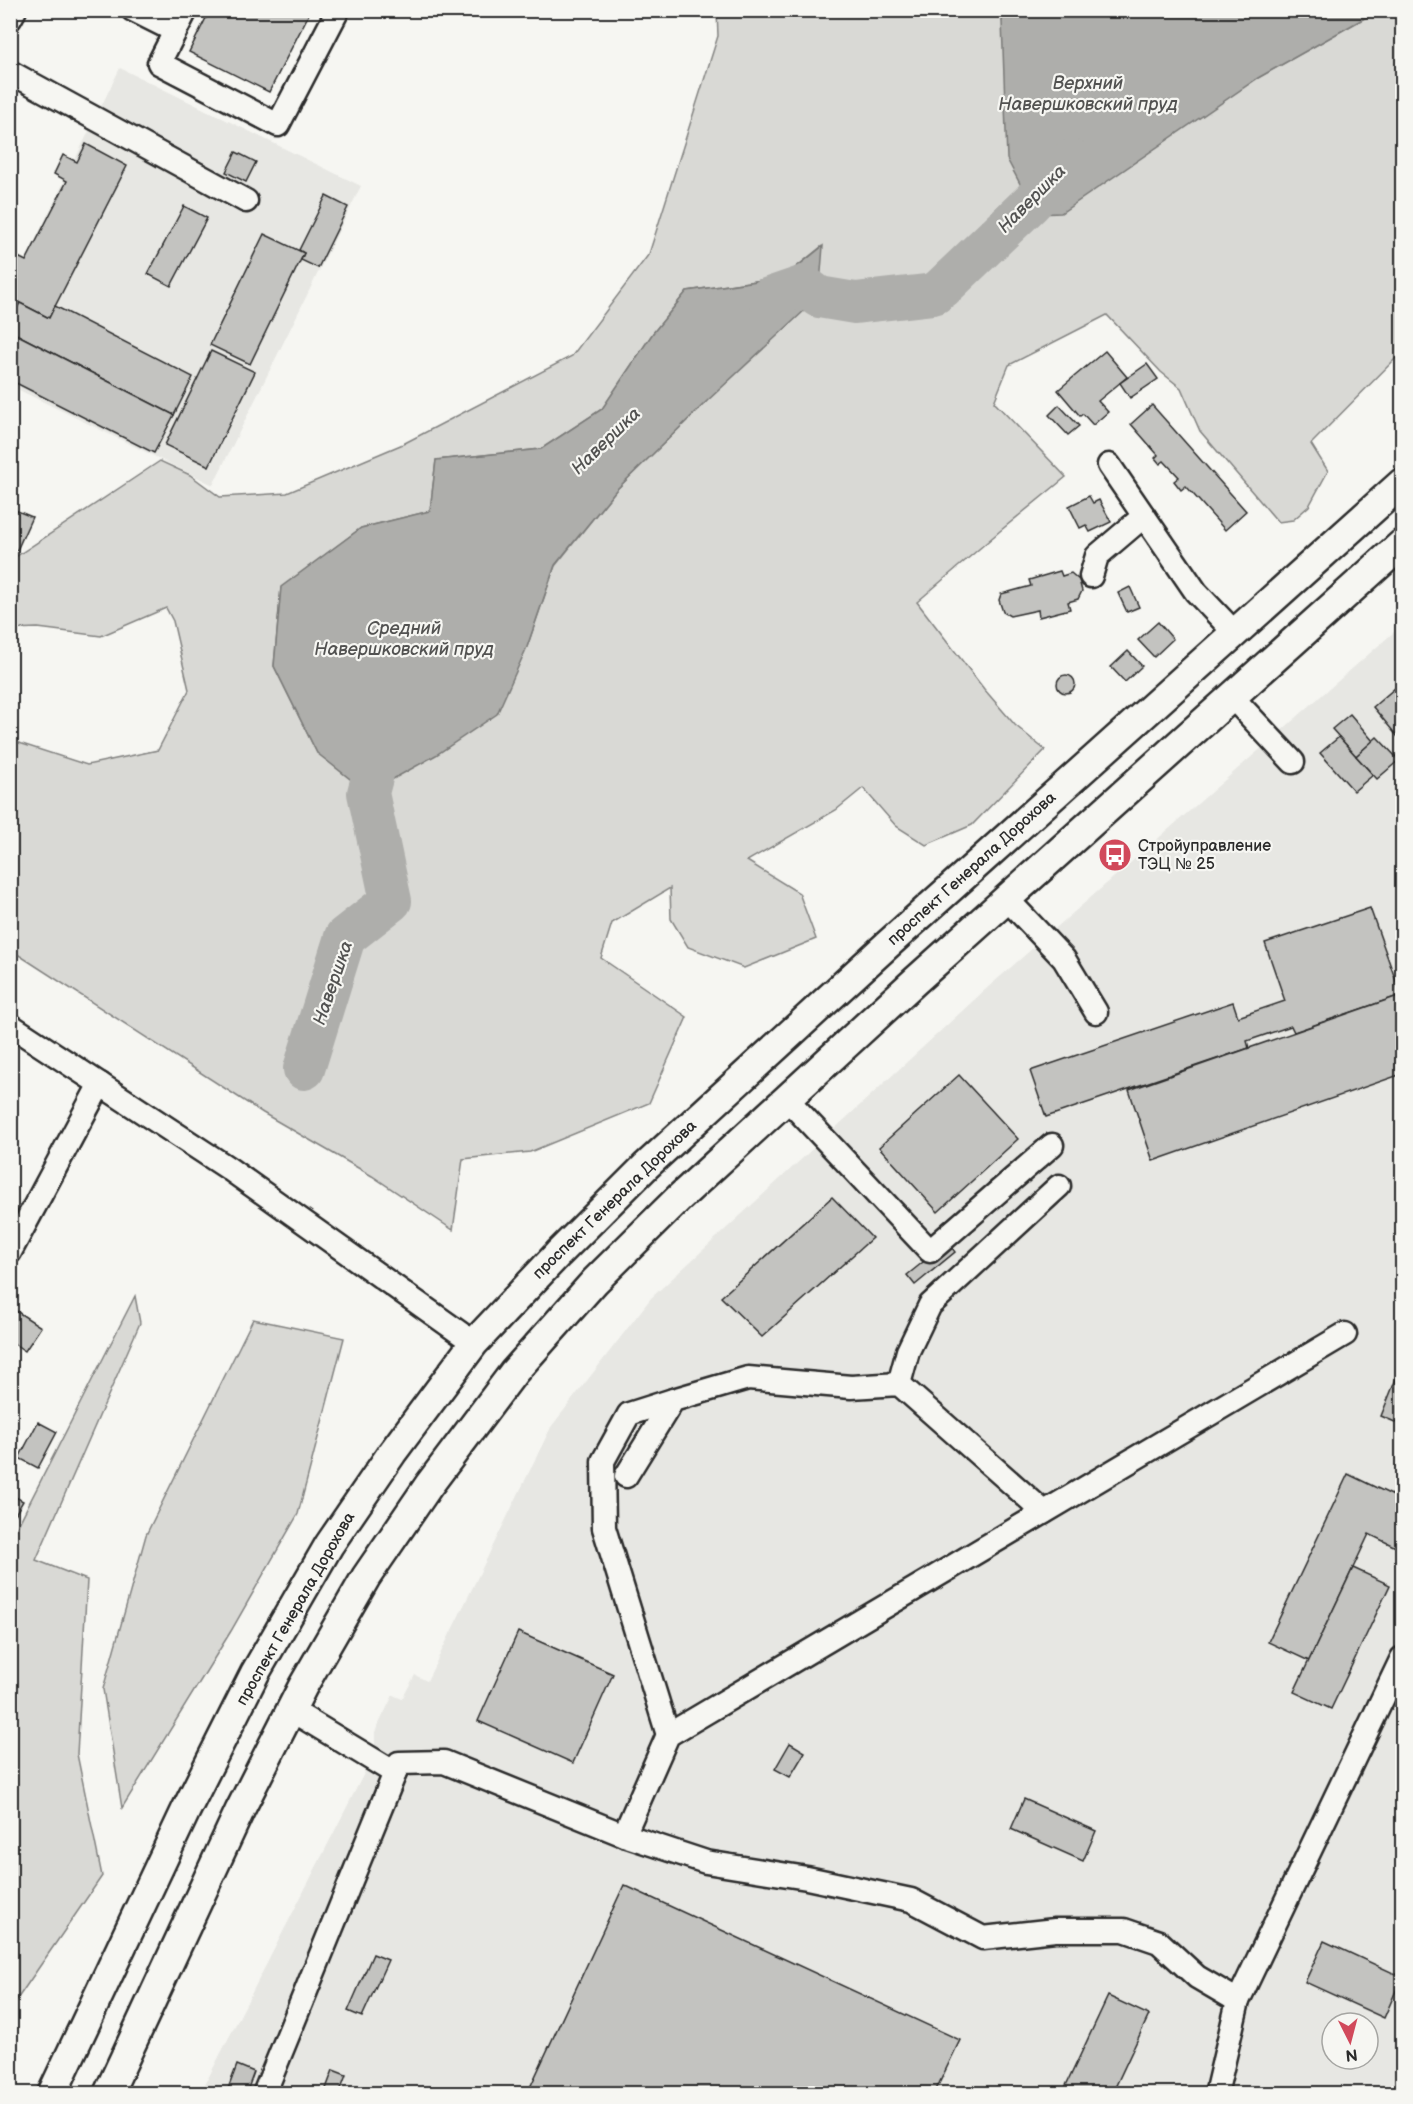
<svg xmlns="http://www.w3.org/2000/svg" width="1413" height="2104" font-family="'Balsamiq Sans',sans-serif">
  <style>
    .built { fill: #e7e7e3; fill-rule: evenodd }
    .green { fill: #d9d9d5; stroke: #828280; stroke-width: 1.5; fill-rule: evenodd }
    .water { fill: #aeaeab; stroke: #7a7a78; stroke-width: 1.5 }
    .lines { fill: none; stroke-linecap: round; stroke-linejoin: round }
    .river { stroke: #aeaeab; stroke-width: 42 }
    .building { fill: #c3c3c0; stroke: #2b2b2b; stroke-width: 1.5 }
    .minor-casing { stroke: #2b2b2b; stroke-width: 27 }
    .major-casing { stroke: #2b2b2b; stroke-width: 33 }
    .minor { stroke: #f6f6f2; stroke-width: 22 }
    .major { stroke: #f6f6f2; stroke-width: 28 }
    .labels { text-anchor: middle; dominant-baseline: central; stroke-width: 4.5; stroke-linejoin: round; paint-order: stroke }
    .poi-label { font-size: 16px; fill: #2b2b2b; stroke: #f6f6f2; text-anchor: start }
    .street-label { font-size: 16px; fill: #2b2b2b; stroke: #f6f6f2 }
    .water-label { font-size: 18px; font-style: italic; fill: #525251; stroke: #f6f6f2 }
  </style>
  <rect width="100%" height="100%" fill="#f6f6f2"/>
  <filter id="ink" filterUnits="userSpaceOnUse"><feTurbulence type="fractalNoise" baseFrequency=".0167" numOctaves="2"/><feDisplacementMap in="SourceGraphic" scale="12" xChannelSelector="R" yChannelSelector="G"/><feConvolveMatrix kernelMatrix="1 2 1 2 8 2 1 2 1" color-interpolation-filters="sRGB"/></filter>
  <g filter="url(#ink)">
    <g class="built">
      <path d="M 120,68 L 361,186 L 213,485 L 11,386 L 10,290 L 15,282 L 11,279 L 11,253 L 26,259 Z"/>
      <path d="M 1402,625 L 1402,2093 L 200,2094 L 375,1752 L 375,1732 L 393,1695 L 402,1699 L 415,1675 L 427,1681 L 551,1427 L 651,1298 L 986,989 ZM 1332,2023 L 1368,2023 L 1368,2059 L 1332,2059 Z"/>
    </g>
    <g class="green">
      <path d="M 717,11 L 1006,11 L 1002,21 L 1258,78 L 1377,11 L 1402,11 L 1402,352 L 1311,444 L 1328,471 L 1309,506 L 1293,520 L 1278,522 L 1200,431 L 1181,388 L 1161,372 L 1107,315 L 1009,365 L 994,402 L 1066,477 L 1000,531 L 917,602 L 984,689 L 1015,725 L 1045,750 L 972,825 L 926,845 L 896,826 L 863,788 L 836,810 L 747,861 L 799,893 L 816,939 L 744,968 L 688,947 L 671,919 L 670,888 L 612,923 L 601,958 L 687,1017 L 649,1103 L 530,1152 L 463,1159 L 453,1230 L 372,1176 L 263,1113 L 11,950 L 10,740 L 87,765 L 158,750 L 189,690 L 173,621 L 166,608 L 101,636 L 38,628 L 11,629 L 11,560 L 160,461 L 190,475 L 220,497 L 287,493 L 403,444 L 572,356 L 649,254 L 718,36 ZM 822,246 L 706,402 L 616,490 L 555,566 L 527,647 L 317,753 L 274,666 L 281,588 L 361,528 L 430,511 L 436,460 L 541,449 L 602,409 L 653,333 L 687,291 L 784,277 Z"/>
      <path d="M 135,1296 L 140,1323 L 36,1560 L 87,1580 L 77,1754 L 102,1876 L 11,2008 L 11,1539 Z"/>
      <path d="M 253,1319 L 344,1338 L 298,1514 L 231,1631 L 122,1808 L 103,1689 L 146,1535 Z"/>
    </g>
    <g class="water">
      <path d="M 1006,10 L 1377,10 L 1377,11 L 1258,78 L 1061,213 L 1036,214 L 1007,159 L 1002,21 Z"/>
      <path d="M 823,246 L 819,297 L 706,402 L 616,490 L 555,565 L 527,647 L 497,714 L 436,755 L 368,793 L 317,753 L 274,666 L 281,587 L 361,528 L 430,511 L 436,460 L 541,449 L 602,409 L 653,333 L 687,291 L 784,277 Z"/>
    </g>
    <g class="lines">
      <g class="river">
        <path d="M 769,298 L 804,286 L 819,297 L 855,303 L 934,294 L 942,288 L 1031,203 L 1071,160"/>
        <path d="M 304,1069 L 345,937 L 391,901 L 368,793 L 383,736"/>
      </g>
    </g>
    <g class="building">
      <path d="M 210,10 L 311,10 L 269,92 L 189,52 Z"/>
      <path d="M 86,144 L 127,166 L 49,318 L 10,298 L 10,291 L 16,281 L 10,278 L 10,256 L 12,254 L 26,261 L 67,181 L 54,174 L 63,155 L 77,162 Z"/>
      <path d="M 236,152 L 256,162 L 246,182 L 226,172 Z"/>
      <path d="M 326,196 L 348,207 L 318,268 L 301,260 L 304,253 L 299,250 Z"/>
      <path d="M 184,206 L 207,218 L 171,286 L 148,274 Z"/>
      <path d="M 264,234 L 304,253 L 250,364 L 210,345 Z"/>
      <path d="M 20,303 L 49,318 L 55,306 L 193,377 L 174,415 L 10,331 L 10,321 Z"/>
      <path d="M 10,331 L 174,415 L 154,453 L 10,380 Z"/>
      <path d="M 211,351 L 255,372 L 209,466 L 165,445 Z"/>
      <path d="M 1105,351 L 1127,377 L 1098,401 L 1108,412 L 1093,425 L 1083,414 L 1080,416 L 1058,390 Z"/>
      <path d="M 1147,364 L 1158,379 L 1130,398 L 1120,383 Z"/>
      <path d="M 1059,405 L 1079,426 L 1068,435 L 1049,415 Z"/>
      <path d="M 1152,405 L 1246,511 L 1225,530 L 1186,486 L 1181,490 L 1174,481 L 1179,477 L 1164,461 L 1160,464 L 1155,458 L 1158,455 L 1131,424 Z"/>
      <path d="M 1089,496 L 1093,503 L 1099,500 L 1111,522 L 1090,532 L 1086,525 L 1080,528 L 1069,506 Z"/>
      <path d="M 10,508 L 32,517 L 17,550 L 10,548 Z"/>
      <path d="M 1060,571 L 1062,576 L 1071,573 L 1079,580 L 1082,591 L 1078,599 L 1068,602 L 1070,609 L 1039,617 L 1038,610 L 1010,616 L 1003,612 L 999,600 L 1001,594 L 1031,586 L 1029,580 Z"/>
      <path d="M 1130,587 L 1139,607 L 1127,612 L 1118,593 Z"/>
      <path d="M 1158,622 L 1173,639 L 1154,657 L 1138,640 Z"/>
      <path d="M 1128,651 L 1142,666 L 1125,682 L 1111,667 Z"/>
      <circle cx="1066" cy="684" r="9"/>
      <path d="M 1402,682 L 1402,742 L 1373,707 Z"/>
      <path d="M 1350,714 L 1373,741 L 1356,756 L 1332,729 Z"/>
      <path d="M 1339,737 L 1373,775 L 1354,791 L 1320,753 Z"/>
      <path d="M 1377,737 L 1399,760 L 1377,779 L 1356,756 Z"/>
      <path d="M 1370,908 L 1401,995 L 1294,1032 L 1291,1026 L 1247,1041 L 1249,1048 L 1046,1117 L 1030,1071 L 1233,1002 L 1238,1017 L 1285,1001 L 1265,943 Z"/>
      <path d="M 1401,995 L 1402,1001 L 1402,1074 L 1153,1161 L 1129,1090 Z"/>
      <path d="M 959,1075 L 1018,1139 L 938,1212 L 879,1147 Z"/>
      <path d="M 832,1197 L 872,1238 L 762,1337 L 721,1297 Z"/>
      <path d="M 948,1242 L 955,1252 L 915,1285 L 907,1275 Z"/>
      <path d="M 10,1307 L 41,1327 L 25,1351 L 10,1341 Z"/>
      <path d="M 1402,1364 L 1402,1425 L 1381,1416 Z"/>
      <path d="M 38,1422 L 57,1432 L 38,1468 L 19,1458 Z"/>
      <path d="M 1348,1474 L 1402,1500 L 1402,1550 L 1369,1534 L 1309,1661 L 1268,1642 Z"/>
      <path d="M 10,1494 L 23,1501 L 10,1523 Z"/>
      <path d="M 1353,1568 L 1390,1585 L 1331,1709 L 1294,1692 Z"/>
      <path d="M 518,1632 L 613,1674 L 573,1763 L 478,1721 Z"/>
      <path d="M 790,1743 L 805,1752 L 790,1777 L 775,1769 Z"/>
      <path d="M 1024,1799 L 1096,1831 L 1083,1861 L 1011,1829 Z"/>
      <path d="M 624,1885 L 960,2040 L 934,2094 L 527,2094 Z"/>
      <path d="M 1324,1941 L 1402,1977 L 1384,2018 L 1305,1982 Z"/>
      <path d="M 373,1954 L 388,1960 L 362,2017 L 348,2011 Z"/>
      <path d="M 1108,1996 L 1149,2015 L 1112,2094 L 1062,2094 Z"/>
      <path d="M 237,2065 L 254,2072 L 246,2094 L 226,2094 Z"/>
      <path d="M 333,2070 L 346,2075 L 339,2094 L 324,2094 Z"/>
    </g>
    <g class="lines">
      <g class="minor-casing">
        <g id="minor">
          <path d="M 133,10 L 175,31"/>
          <path d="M 186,10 L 159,63 L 278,125 L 338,10"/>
          <path d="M 10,19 L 15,10"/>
          <path d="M 10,72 L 246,201"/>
          <path d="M 1109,465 L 1196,592 L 1235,633"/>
          <path d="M 1091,576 L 1097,556 L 1144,516"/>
          <path d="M 1232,697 L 1293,762"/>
          <path d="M 1007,899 L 1064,959 L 1096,1012"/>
          <path d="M 10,1025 L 228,1168 L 474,1343"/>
          <path d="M 787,1099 L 930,1251 L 1052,1145"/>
          <path d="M 10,1252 L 100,1084"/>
          <path d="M 899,1384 L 908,1351 L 930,1305 L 1059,1186"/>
          <path d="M 626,1476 L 673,1400 L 748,1378 L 851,1387 L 899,1384 L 1044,1512"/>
          <path d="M 291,1710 L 395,1773"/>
          <path d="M 668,1735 L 604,1528 L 603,1461 L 629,1414 L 673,1400"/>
          <path d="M 624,1835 L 668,1735 L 1345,1334"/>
          <path d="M 1238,2001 L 1402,1658"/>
          <path d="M 264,2094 L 399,1763 L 444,1762 L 624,1835 L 706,1862 L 807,1878 L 911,1900 L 983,1938 L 1055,1930 L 1124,1930 L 1159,1942 L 1197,1977 L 1238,2001 L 1216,2094"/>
        </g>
      </g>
      <g class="major-casing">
        <g id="major">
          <path d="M 52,2094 L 186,1810 L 255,1673 L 329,1545 L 392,1453 L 474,1343 L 558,1254 L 646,1166 L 886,946 L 1402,483"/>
          <path d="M 108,2094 L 240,1810 L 303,1686 L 366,1577 L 429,1485 L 514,1372 L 595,1281 L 679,1198 L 914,982 L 1402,544"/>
        </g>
      </g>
      <use href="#minor" class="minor"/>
      <use href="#major" class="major"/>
    </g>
  </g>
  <defs>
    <g id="bus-disc" transform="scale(1.725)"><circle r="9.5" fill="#d1495b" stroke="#f6f6f2"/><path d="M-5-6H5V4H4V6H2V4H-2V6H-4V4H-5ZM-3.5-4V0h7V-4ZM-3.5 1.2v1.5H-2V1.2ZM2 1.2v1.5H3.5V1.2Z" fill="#fff"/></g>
  </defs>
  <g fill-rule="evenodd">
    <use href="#bus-disc" x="1115" y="855"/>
  </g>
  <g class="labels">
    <g class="poi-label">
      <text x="1138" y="846">Стройуправление<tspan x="1138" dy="18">ТЭЦ № 25</tspan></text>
    </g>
    <g class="street-label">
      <text transform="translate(972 869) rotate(-42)">проспект Генерала Дорохова</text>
      <text transform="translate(615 1200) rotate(-44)">проспект Генерала Дорохова</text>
      <text transform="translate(296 1609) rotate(-60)">проспект Генерала Дорохова</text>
    </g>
    <g class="water-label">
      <text x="1088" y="83">Верхний<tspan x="1088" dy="21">Навершковский пруд</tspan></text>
      <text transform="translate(1032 199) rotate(-45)">Навершка</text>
      <text transform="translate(606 441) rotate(-44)">Навершка</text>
      <text x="404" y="628">Средний<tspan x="404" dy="21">Навершковский пруд</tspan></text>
      <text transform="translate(333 983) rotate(-71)">Навершка</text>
    </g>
  </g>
  <rect width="1413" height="2104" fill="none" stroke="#f6f6f2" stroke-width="36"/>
  <rect x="18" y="18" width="1377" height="2068" fill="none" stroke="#2b2b2b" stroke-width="2" filter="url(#ink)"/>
  <g transform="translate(1350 2041) rotate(174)"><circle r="28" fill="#f6f6f2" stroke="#a5a5a2" stroke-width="1.5"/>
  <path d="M0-4.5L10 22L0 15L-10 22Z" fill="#d1495b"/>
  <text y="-9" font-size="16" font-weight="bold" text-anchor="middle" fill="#2b2b2b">N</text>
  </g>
</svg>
